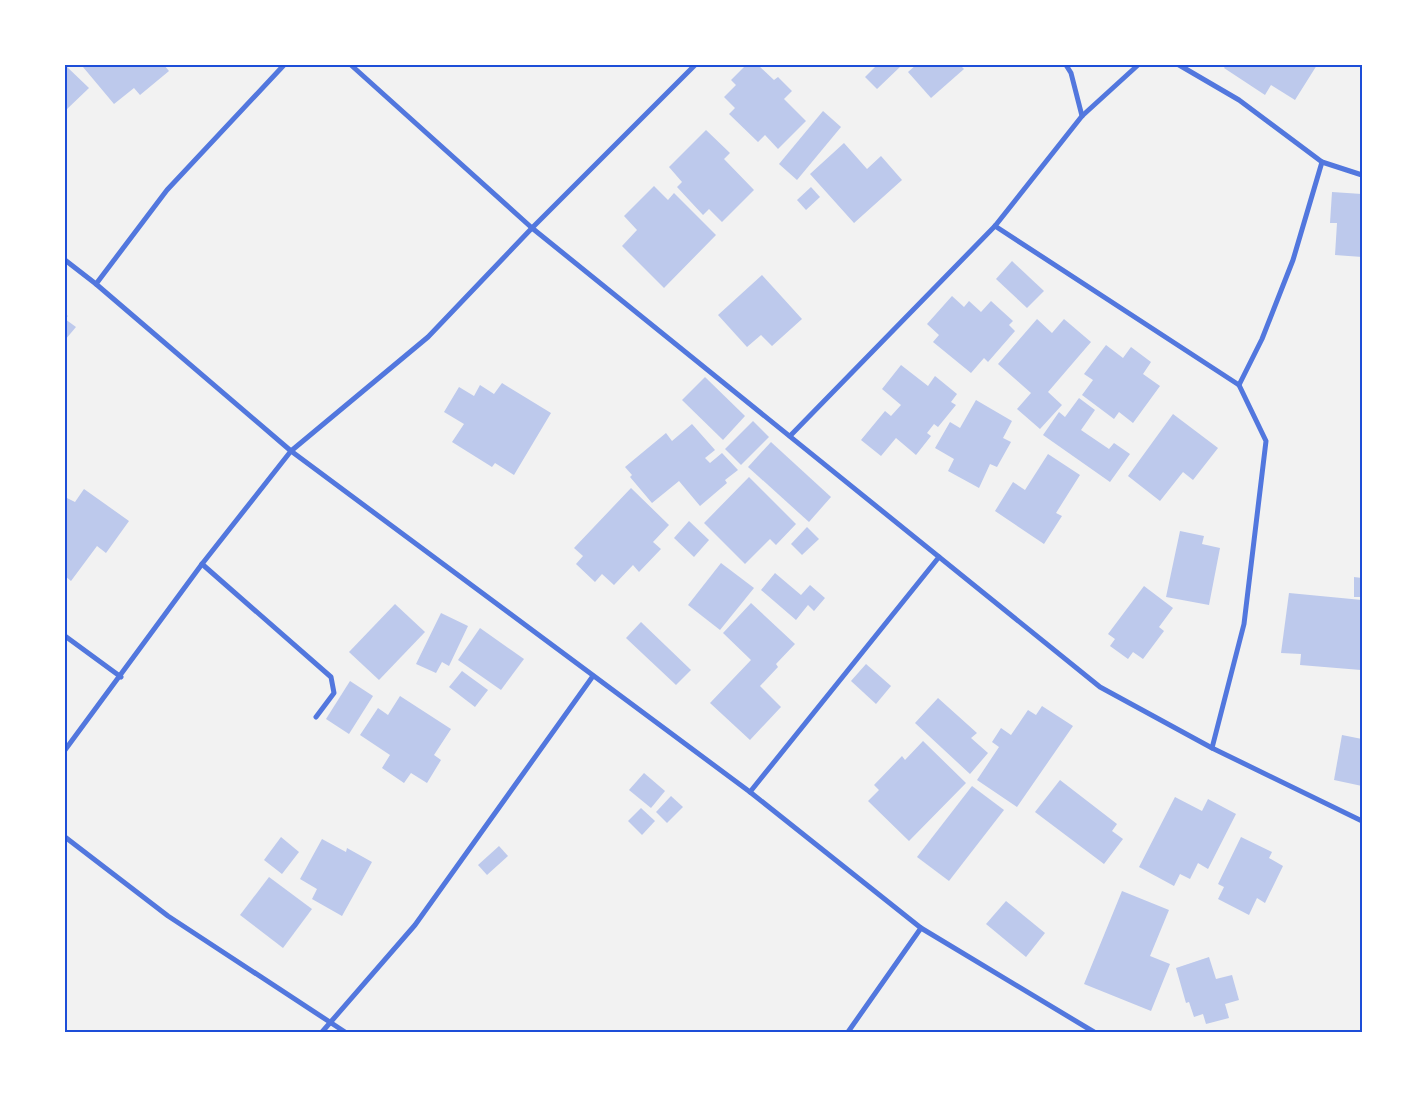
<svg xmlns="http://www.w3.org/2000/svg" width="1427" height="1097" font-family="Figtree,sans-serif">
  <style>
    .building { fill: #bdc9ec }
    .lines { fill: none; stroke-linecap: round; stroke-linejoin: round }
    .minor { stroke: #5277de; stroke-width: 5 }
    .neatline { fill: none; stroke: #1d4ed8; stroke-width: 2 }
  </style>
  <rect width="100%" height="100%" fill="#f2f2f2"/>
  <g class="building">
    <path d="M 65,65 L 89,88 L 66,110 L 65,109 Z"/>
    <path d="M 85,65 L 164,65 L 169,71 L 140,95 L 134,88 L 114,104 L 83,67 Z"/>
    <path d="M 746,65 L 758,65 L 774,80 L 778,77 L 792,91 L 784,99 L 806,121 L 778,149 L 765,135 L 758,142 L 729,114 L 735,108 L 724,97 L 736,85 L 731,80 Z"/>
    <path d="M 877,65 L 902,65 L 877,89 L 865,77 Z"/>
    <path d="M 916,65 L 960,65 L 964,69 L 931,98 L 908,72 Z"/>
    <path d="M 1226,65 L 1317,65 L 1295,100 L 1271,85 L 1265,95 L 1224,68 Z"/>
    <path d="M 823,111 L 841,127 L 797,180 L 779,164 Z"/>
    <path d="M 706,130 L 730,153 L 724,159 L 754,190 L 722,222 L 709,209 L 703,215 L 677,187 L 682,182 L 669,167 Z"/>
    <path d="M 844,143 L 867,169 L 881,156 L 902,180 L 854,223 L 810,174 Z"/>
    <path d="M 654,186 L 668,200 L 674,193 L 716,235 L 664,288 L 622,246 L 637,230 L 624,216 Z"/>
    <path d="M 811,187 L 820,197 L 806,210 L 797,200 Z"/>
    <path d="M 1332,192 L 1362,194 L 1362,257 L 1335,255 L 1337,223 L 1330,223 Z"/>
    <path d="M 1012,261 L 1044,291 L 1027,308 L 996,279 Z"/>
    <path d="M 762,275 L 802,319 L 772,346 L 761,335 L 747,347 L 718,315 Z"/>
    <path d="M 952,296 L 964,307 L 969,301 L 981,312 L 991,301 L 1013,321 L 1009,325 L 1015,331 L 988,362 L 984,358 L 971,373 L 933,342 L 939,335 L 927,324 Z"/>
    <path d="M 65,314 L 68,316 L 65,319 L 76,327 L 65,340 Z"/>
    <path d="M 1037,319 L 1052,333 L 1064,319 L 1091,342 L 1048,392 L 1062,405 L 1040,429 L 1017,409 L 1031,393 L 998,364 Z"/>
    <path d="M 1106,345 L 1123,358 L 1131,347 L 1151,362 L 1143,374 L 1160,386 L 1133,423 L 1119,412 L 1114,419 L 1082,395 L 1093,380 L 1084,374 Z"/>
    <path d="M 901,365 L 928,386 L 935,376 L 957,394 L 951,402 L 956,405 L 938,427 L 934,424 L 927,433 L 931,436 L 916,455 L 896,438 L 881,456 L 861,440 L 885,411 L 891,416 L 901,405 L 882,389 Z"/>
    <path d="M 705,377 L 745,416 L 723,440 L 682,400 Z"/>
    <path d="M 502,383 L 551,413 L 514,475 L 495,463 L 492,467 L 452,442 L 464,424 L 444,412 L 459,387 L 474,396 L 480,385 L 494,394 Z"/>
    <path d="M 1079,398 L 1095,410 L 1081,430 L 1109,449 L 1114,443 L 1130,454 L 1110,482 L 1043,435 L 1059,412 L 1065,417 Z"/>
    <path d="M 976,400 L 1012,421 L 1003,438 L 1011,442 L 997,467 L 990,464 L 979,488 L 948,471 L 954,459 L 935,448 L 950,422 L 960,428 Z"/>
    <path d="M 1173,414 L 1218,448 L 1193,480 L 1183,472 L 1160,501 L 1128,476 Z"/>
    <path d="M 753,421 L 769,437 L 741,465 L 725,449 Z"/>
    <path d="M 692,424 L 715,450 L 705,458 L 710,463 L 722,453 L 738,470 L 725,480 L 727,483 L 700,506 L 679,481 L 652,503 L 630,477 L 632,475 L 625,467 L 666,433 L 672,441 Z"/>
    <path d="M 771,442 L 831,497 L 809,522 L 748,467 Z"/>
    <path d="M 1048,454 L 1080,475 L 1056,513 L 1062,516 L 1044,544 L 995,511 L 1013,482 L 1025,490 Z"/>
    <path d="M 749,477 L 796,524 L 776,545 L 770,539 L 745,564 L 704,523 Z"/>
    <path d="M 631,488 L 669,525 L 653,542 L 661,549 L 639,572 L 633,565 L 614,585 L 602,574 L 595,582 L 576,564 L 583,556 L 574,548 Z"/>
    <path d="M 84,489 L 129,521 L 106,553 L 97,546 L 71,581 L 65,576 L 65,497 L 75,502 Z"/>
    <path d="M 689,521 L 709,540 L 694,557 L 674,538 Z"/>
    <path d="M 807,527 L 819,539 L 802,555 L 791,544 Z"/>
    <path d="M 1180,531 L 1204,536 L 1202,544 L 1220,548 L 1209,605 L 1166,597 Z"/>
    <path d="M 721,563 L 754,588 L 720,630 L 688,605 Z"/>
    <path d="M 775,573 L 801,595 L 810,585 L 825,598 L 814,611 L 808,605 L 796,620 L 761,590 Z"/>
    <path d="M 1354,577 L 1362,578 L 1362,597 L 1354,597 Z"/>
    <path d="M 1144,586 L 1173,608 L 1159,627 L 1164,631 L 1143,659 L 1133,652 L 1128,659 L 1110,646 L 1115,639 L 1108,634 Z"/>
    <path d="M 1289,593 L 1362,600 L 1361,670 L 1300,665 L 1301,654 L 1281,653 Z"/>
    <path d="M 751,603 L 795,644 L 776,664 L 778,667 L 760,686 L 781,707 L 750,740 L 710,703 L 751,660 L 723,633 Z"/>
    <path d="M 395,604 L 425,632 L 379,680 L 349,652 Z"/>
    <path d="M 441,613 L 468,626 L 449,666 L 442,662 L 436,673 L 416,664 Z"/>
    <path d="M 641,622 L 691,670 L 676,685 L 626,638 Z"/>
    <path d="M 480,628 L 524,659 L 501,690 L 458,660 Z"/>
    <path d="M 866,664 L 891,686 L 876,704 L 851,681 Z"/>
    <path d="M 462,671 L 488,690 L 475,707 L 449,687 Z"/>
    <path d="M 350,681 L 373,696 L 349,734 L 326,719 Z"/>
    <path d="M 400,696 L 451,729 L 434,755 L 441,760 L 427,783 L 411,773 L 404,783 L 382,768 L 390,755 L 360,735 L 378,708 L 388,715 Z"/>
    <path d="M 938,698 L 977,733 L 971,738 L 988,753 L 970,774 L 915,723 Z"/>
    <path d="M 1042,706 L 1073,726 L 1017,807 L 977,780 L 999,747 L 992,742 L 1001,728 L 1011,735 L 1028,710 L 1036,715 Z"/>
    <path d="M 1342,735 L 1362,739 L 1362,786 L 1334,780 Z"/>
    <path d="M 923,741 L 966,783 L 909,841 L 868,801 L 879,790 L 874,785 L 902,756 L 905,760 Z"/>
    <path d="M 644,773 L 665,791 L 651,808 L 629,790 Z"/>
    <path d="M 1060,780 L 1117,824 L 1112,831 L 1123,839 L 1104,864 L 1035,812 Z"/>
    <path d="M 972,786 L 1004,810 L 949,881 L 917,857 Z"/>
    <path d="M 671,796 L 683,807 L 667,823 L 656,812 Z"/>
    <path d="M 1175,797 L 1202,811 L 1208,799 L 1236,814 L 1208,869 L 1198,863 L 1190,879 L 1180,874 L 1174,886 L 1139,867 Z"/>
    <path d="M 641,808 L 655,821 L 642,835 L 628,821 Z"/>
    <path d="M 281,837 L 299,852 L 282,874 L 264,860 Z"/>
    <path d="M 1241,837 L 1272,852 L 1269,858 L 1283,866 L 1265,903 L 1257,898 L 1249,915 L 1218,899 L 1224,887 L 1218,884 Z"/>
    <path d="M 322,839 L 346,852 L 347,848 L 372,862 L 342,916 L 312,899 L 317,889 L 300,879 Z"/>
    <path d="M 499,846 L 508,856 L 487,875 L 478,865 Z"/>
    <path d="M 269,877 L 312,909 L 283,948 L 240,915 Z"/>
    <path d="M 1122,891 L 1169,910 L 1150,956 L 1170,964 L 1151,1011 L 1084,984 Z"/>
    <path d="M 1006,901 L 1045,933 L 1026,957 L 986,924 Z"/>
    <path d="M 1209,957 L 1216,979 L 1232,975 L 1239,1000 L 1225,1004 L 1229,1018 L 1206,1024 L 1203,1014 L 1194,1017 L 1189,1002 L 1186,1003 L 1176,968 Z"/>
  </g>
  <g class="lines">
    <g class="minor">
      <path d="M 351,65 L 532,228 L 1100,687 L 1212,748 L 1362,821"/>
      <path d="M 1066,65 L 1071,73 L 1082,116"/>
      <path d="M 1179,65 L 1239,100 L 1322,162 L 1362,175"/>
      <path d="M 995,226 L 1239,385 L 1266,441 L 1244,624 L 1212,748"/>
      <path d="M 65,260 L 96,284 L 291,451 L 750,792 L 921,928 L 1094,1032"/>
      <path d="M 96,284 L 167,190 L 284,65"/>
      <path d="M 1239,385 L 1262,339 L 1293,260 L 1322,162"/>
      <path d="M 790,436 L 995,226 L 1082,116 L 1138,65"/>
      <path d="M 202,564 L 331,677 L 334,693 L 316,717"/>
      <path d="M 65,636 L 121,677"/>
      <path d="M 65,750 L 202,564 L 291,451 L 428,337 L 532,228 L 695,65"/>
      <path d="M 750,792 L 939,557"/>
      <path d="M 65,837 L 168,916 L 345,1032"/>
      <path d="M 322,1032 L 415,925 L 593,676"/>
      <path d="M 848,1032 L 921,928"/>
    </g>
  </g>
  <rect width="1427" height="1097" fill="none" stroke="#ffffff" stroke-width="132"/>
  <rect x="66" y="66" width="1295" height="965" class="neatline"/>
</svg>
